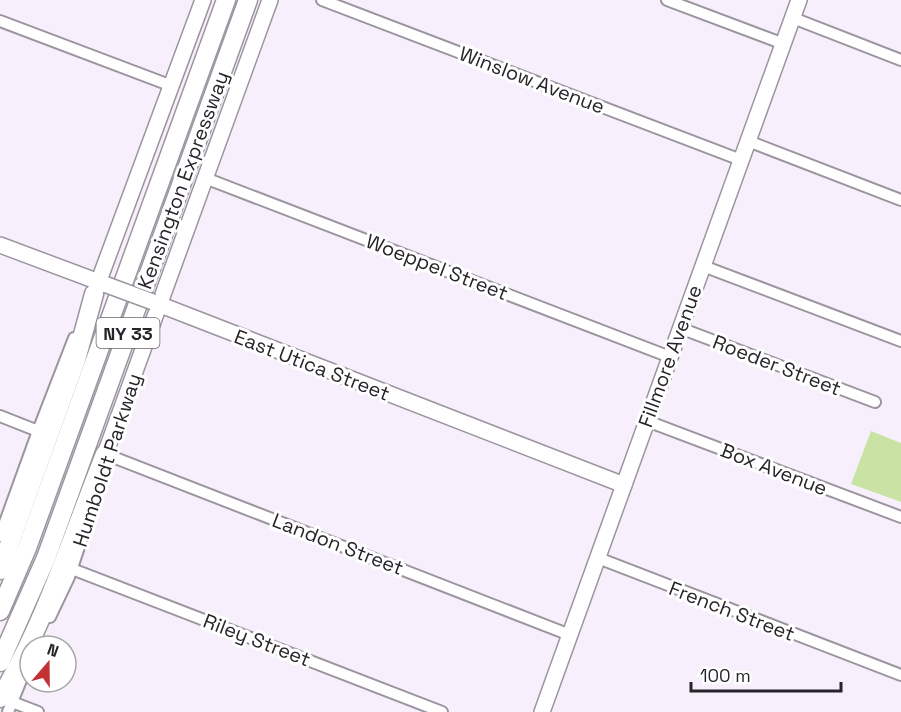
<svg xmlns="http://www.w3.org/2000/svg" width="901" height="712" font-family="'Space Grotesk',sans-serif">
  <style>
    .green { fill: #c9e3a5 }
    .lines { fill: none; stroke-linecap: round; stroke-linejoin: round }
    .street-casing { stroke: #9c95a0; stroke-width: 14 }
    .secondary-casing { stroke: #9c95a0; stroke-width: 18 }
    .highway-casing { stroke: #9c95a0; stroke-width: 21 }
    .street { stroke: #fff; stroke-width: 10 }
    .secondary { stroke: #fff; stroke-width: 15 }
    .highway { stroke: #fff; stroke-width: 18 }
    .secondary-bridge-casing { stroke: #9c95a0; stroke-width: 18; stroke-linecap: butt }
    .secondary-bridge { stroke: #fff; stroke-width: 15 }
    .labels { text-anchor: middle; dominant-baseline: central; stroke-width: 6; stroke-linejoin: round; paint-order: stroke }
    .shield { fill: #fff; stroke: #686669; stroke-width: 1.5 }
    .shield-label { font-size: 18px; font-weight: bold; fill: #272429 }
    .street-label { font-size: 20px; fill: #272429; stroke: #fff }
  </style>
  <rect width="100%" height="100%" fill="#f7f0fc"/>
  <path class="green" d="M 871,431 L 901,443 L 901,502 L 851,484 Z"/>
  <g class="lines">
    <g class="street-casing">
      <g id="street">
        <path d="M 322,0 L 741,160"/>
        <path d="M 667,0 L 784,44"/>
        <path d="M 793,18 L 901,60"/>
        <path d="M 0,21 L 172,86"/>
        <path d="M 748,141 L 901,200"/>
        <path d="M 205,178 L 670,357"/>
        <path d="M 703,266 L 901,341"/>
        <path d="M 680,328 L 875,402"/>
        <path d="M 0,416 L 38,431"/>
        <path d="M 647,421 L 901,517"/>
        <path d="M 104,459 L 105,454 L 570,635"/>
        <path d="M 0,536 L 38,431 L 74,338"/>
        <path d="M 598,558 L 901,675"/>
        <path d="M 72,569 L 442,712"/>
        <path d="M 50,617 L 69,577 L 88,520"/>
        <path d="M 12,702 L 38,712"/>
        <path d="M 8,712 L 26,668"/>
      </g>
    </g>
    <g class="secondary-casing">
      <g id="secondary">
        <path d="M 0,245 L 107,285"/>
        <path d="M 94,294 L 203,0"/>
        <path d="M 153,302 L 624,485"/>
        <path d="M 105,454 L 270,0"/>
        <path d="M 542,712 L 799,0"/>
      </g>
    </g>
    <g class="highway-casing">
      <g id="highway">
        <path d="M 0,570 L 76,360 L 94,294"/>
        <path d="M 0,611 L 27,548 L 226,0"/>
        <path d="M 0,662 L 46,558 L 248,0"/>
        <path d="M 0,698 C 46,622 72,536 105,454"/>
      </g>
    </g>
    <use href="#street" class="street"/>
    <use href="#secondary" class="secondary"/>
    <use href="#highway" class="highway"/>
    <g class="secondary-bridge-casing">
      <path id="secondary-bridge" d="M 107,285 L 153,302"/>
    </g>
    <use href="#secondary-bridge" class="secondary-bridge"/>
  </g>
  <g class="labels">
    <rect class="shield" x="96.5" y="318" width="63" height="30" rx="4.5"/>
    <g class="shield-label">
      <text x="128" y="333">NY 33</text>
    </g>
    <g class="street-label">
      <text transform="translate(532 80) rotate(21)">Winslow Avenue</text>
      <text transform="translate(183 180) rotate(-70)">Kensington Expressway</text>
      <text transform="translate(437 267) rotate(21)">Woeppel Street</text>
      <text transform="translate(670 356) rotate(-70)">Fillmore Avenue</text>
      <text transform="translate(312 365) rotate(21)">East Utica Street</text>
      <text transform="translate(777 365) rotate(21)">Roeder Street</text>
      <text transform="translate(107 460) rotate(-72)">Humboldt Parkway</text>
      <text transform="translate(774 469) rotate(21)">Box Avenue</text>
      <text transform="translate(338 544) rotate(21)">Landon Street</text>
      <text transform="translate(732 611) rotate(21)">French Street</text>
      <text transform="translate(257 640) rotate(21)">Riley Street</text>
    </g>
  </g>
  <g transform="translate(48 664) rotate(20)"><circle r="28" fill="#ffffff" stroke="#a9a7a9" stroke-width="1.5"/>
  <path d="M0-4.5L10 22L0 15L-10 22Z" fill="#c23235"/>
  <text y="-9" font-size="16" font-weight="bold" text-anchor="middle" fill="#272429">N</text>
  </g>
  <path d="M691 682v9h150v-9" fill="none" stroke="#272429" stroke-width="3"/>
  <text x="700" y="682" font-size="18" fill="#272429" stroke="#ffffff" stroke-width="4.5" paint-order="stroke">100 m</text>
</svg>
